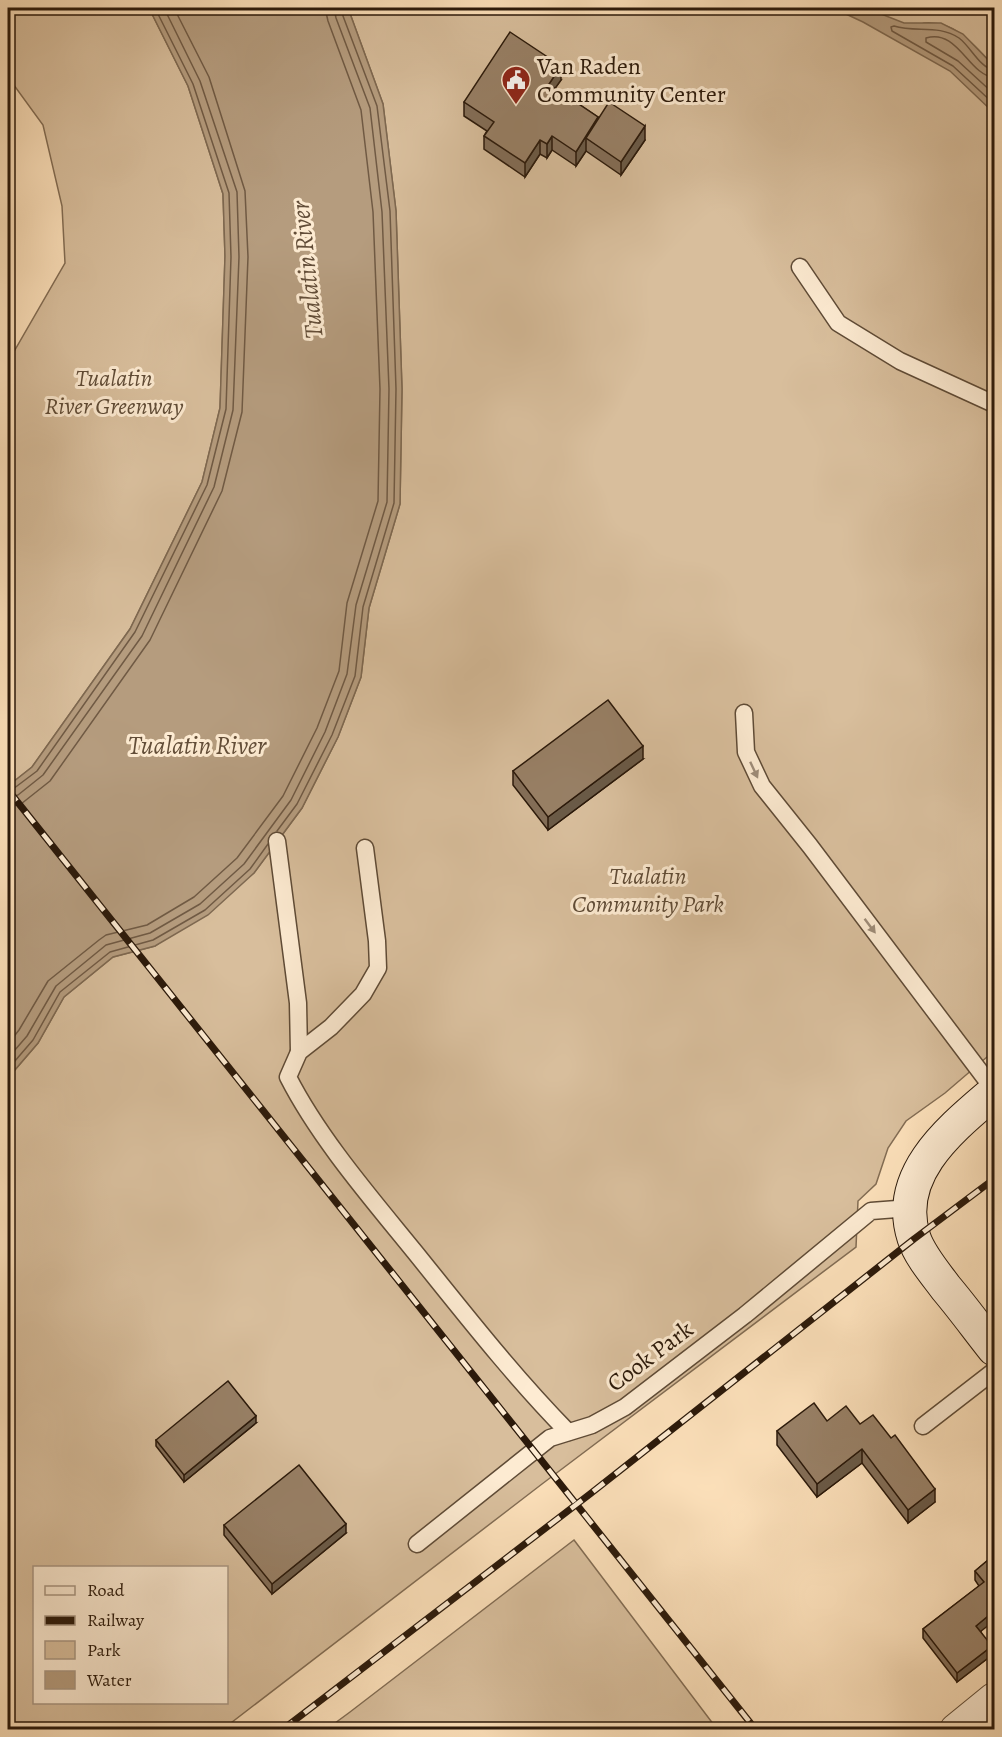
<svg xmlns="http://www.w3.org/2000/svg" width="1002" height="1737" font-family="Alegreya,serif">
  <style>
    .green { fill: #d8be9c; stroke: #826c53; stroke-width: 1.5; fill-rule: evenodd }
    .water { fill: #b59c7e; stroke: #7e6850; stroke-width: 1.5 }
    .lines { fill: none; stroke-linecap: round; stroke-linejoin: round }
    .shore { stroke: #705a44; stroke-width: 1.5 }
    .lane-casing { stroke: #5f4b36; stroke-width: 19 }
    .street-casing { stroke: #5f4b36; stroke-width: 34 }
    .secondary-casing { stroke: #2b190a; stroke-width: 35 }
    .lane { stroke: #fdebd2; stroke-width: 16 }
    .street { stroke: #fdebd2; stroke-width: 32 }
    .secondary { stroke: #fdebd2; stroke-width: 33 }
    .rail-casing { stroke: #2b190a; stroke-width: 7 }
    .rail { stroke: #fdebd2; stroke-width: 4.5; stroke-dasharray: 14; stroke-linecap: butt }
    .wall { fill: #836e58; stroke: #2b190a; stroke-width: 1.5 }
    .shaded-wall { fill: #6a5a47; stroke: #2b190a; stroke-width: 1.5 }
    .building { fill: #988066; stroke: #2b190a; stroke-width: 1.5 }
    .oneway { fill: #9e8c78 }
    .labels { text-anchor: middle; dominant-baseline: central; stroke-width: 6; stroke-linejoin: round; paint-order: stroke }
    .poi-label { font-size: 24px; fill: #2b190a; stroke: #fdebd2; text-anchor: start }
    .park-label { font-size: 24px; font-style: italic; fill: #5f4b36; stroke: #fdebd2 }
    .street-label { font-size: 24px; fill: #2b190a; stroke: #fdebd2 }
    .water-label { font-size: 26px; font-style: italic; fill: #624d38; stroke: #fdebd2 }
  </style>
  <rect width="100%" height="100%" fill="#fce0ba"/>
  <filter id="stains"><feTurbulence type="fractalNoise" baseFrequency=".00333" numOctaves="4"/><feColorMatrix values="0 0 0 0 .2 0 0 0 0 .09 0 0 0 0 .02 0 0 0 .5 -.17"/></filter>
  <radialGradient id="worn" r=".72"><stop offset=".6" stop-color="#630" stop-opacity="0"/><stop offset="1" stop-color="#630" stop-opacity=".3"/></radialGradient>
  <g class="green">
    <path d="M 8,8 L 149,8 L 188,86 L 223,194 L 225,256 L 220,408 L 202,482 L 130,629 L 32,767 L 8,786 L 8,362 L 65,263 L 62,206 L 43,125 L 8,77 Z"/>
    <path d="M 348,8 L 994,8 L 994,66 C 974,45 955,20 924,23 L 994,103 L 994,1051 L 945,1093 L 906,1121 L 888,1148 L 876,1184 L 858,1201 L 856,1247 L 542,1484 L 223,1729 L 8,1730 L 8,1078 L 38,1043 L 64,997 L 113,957 L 155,946 L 254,873 L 302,808 L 338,737 L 361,677 L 369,608 L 400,504 L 402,389 L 396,211 L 383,104 ZM 34,1568 L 226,1568 L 226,1702 L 34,1702 Z"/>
    <path d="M 574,1540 L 717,1729 L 327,1729 L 350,1712 Z"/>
  </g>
  <g class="water">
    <path d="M 149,8 L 348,8 L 383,104 L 396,211 L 402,389 L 400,504 L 369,608 L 361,677 L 338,737 L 302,808 L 254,873 L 208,915 L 155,946 L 113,957 L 64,997 L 38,1043 L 8,1078 L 8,786 L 32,767 L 130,629 L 202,482 L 220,408 L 225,256 L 223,194 L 188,86 Z"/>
    <path d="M 833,8 L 866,8 L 904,23 L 941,23 L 963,34 L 994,66 L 994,113 L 950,71 L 863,22 Z"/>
  </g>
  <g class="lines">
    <g class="shore">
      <path d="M 994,70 C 980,68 971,47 959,38 C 938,24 916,33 894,26 L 891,27 L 892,31 L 953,66 L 994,104"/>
      <path d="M 994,77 C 969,76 958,28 926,38 L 926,42 L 958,61 L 994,94"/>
      <path d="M 8,791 L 13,789 L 37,771 L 135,632 L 207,485 L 226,409 L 231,257 L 229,193 L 193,84 L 155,8"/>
      <path d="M 8,798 L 18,795 L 43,775 L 142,636 L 214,487 L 233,410 L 239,257 L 237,192 L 200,81 L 164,8"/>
      <path d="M 8,807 L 21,804 L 50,781 L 150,640 L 222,491 L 242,412 L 248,257 L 245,191 L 209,77 L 174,8"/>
      <path d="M 277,831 L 297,804 L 332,735 L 355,676 L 363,607 L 394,503 L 396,389 L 390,211 L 377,106 L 343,16 L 342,8"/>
      <path d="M 8,1044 L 19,1030 L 48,981 L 99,940 L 106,935 L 147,925 L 194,897 L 237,858 L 283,796 L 317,728 L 339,671 L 347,603 L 378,501 L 380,389 L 373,212 L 361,110 L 328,21 L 325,8"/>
      <path d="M 8,1058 L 27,1036 L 56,986 L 106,945 L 150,933 L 200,904 L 244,864 L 291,800 L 325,732 L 347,674 L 356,605 L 387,502 L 389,389 L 382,212 L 370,108 L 336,18 L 334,8"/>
      <path d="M 8,1069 L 33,1040 L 60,992 L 110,952 L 153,940 L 205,910 L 250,869 L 268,844"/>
    </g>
    <g class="lane-casing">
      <g id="lane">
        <path d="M 800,267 L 838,323 L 900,361 L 994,404"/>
        <path d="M 744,713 L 746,752 L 762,786 L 810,846 L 994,1090"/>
        <path d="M 277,841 L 298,1003 L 299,1052"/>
        <path d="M 365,848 L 377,941 L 378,968 L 363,994 L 331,1027 L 299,1052 L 288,1077 C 319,1138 371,1198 414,1251 C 464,1313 513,1376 568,1432"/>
        <path d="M 923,1426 L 994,1371"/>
        <path d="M 417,1544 L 550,1438 L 592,1425 L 625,1407 L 745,1315 L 871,1211 L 910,1208"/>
      </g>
    </g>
    <g class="street-casing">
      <path id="street" d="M 956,1730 L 994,1699"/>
    </g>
    <g class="secondary-casing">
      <path id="secondary" d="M 994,1092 C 952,1128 893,1174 914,1238 C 920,1256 935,1273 946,1288 C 963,1308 978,1329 994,1349"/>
    </g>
    <use href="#lane" class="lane"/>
    <use href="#street" class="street"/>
    <use href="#secondary" class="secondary"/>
    <g class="rail-casing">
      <g id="rail">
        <path d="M 8,790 L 756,1730"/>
        <path d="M 282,1730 L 590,1494 L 914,1239 L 994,1179"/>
      </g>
    </g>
    <use href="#rail" class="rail"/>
  </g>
  <g class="wall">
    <path d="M 561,80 L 555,88 L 598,117 L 645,140 L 621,175 L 586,151 L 576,166 L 552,150 L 547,158 L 540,154 L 525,177 L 484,149 L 484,136 L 487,131 L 464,116 L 464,102 Z"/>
    <path d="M 643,759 L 548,830 L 513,785 L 513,771 Z"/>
    <path d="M 827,1421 L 860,1424 L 935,1502 L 908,1523 L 862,1463 L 817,1497 L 777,1445 L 777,1431 Z"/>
    <path d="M 256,1423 L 184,1482 L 156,1446 L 156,1440 Z"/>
    <path d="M 224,1525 L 346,1533 L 272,1594 L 224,1535 Z"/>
    <path d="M 994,1555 L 981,1632 L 992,1655 L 957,1682 L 923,1638 L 923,1629 L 979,1586 L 975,1580 L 975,1571 Z"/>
  </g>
  <g class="shaded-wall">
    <path d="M 561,66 L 561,80 L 549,97 L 549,84 Z"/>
    <path d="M 598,117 L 586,138 L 586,151 L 576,166 L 576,152 Z"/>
    <path d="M 645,126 L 645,140 L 621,175 L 621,162 Z"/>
    <path d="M 552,136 L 552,150 L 547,158 L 547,144 Z"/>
    <path d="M 540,140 L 540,154 L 525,177 L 525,163 Z"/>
    <path d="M 643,746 L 643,759 L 548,830 L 548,817 Z"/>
    <path d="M 256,1416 L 256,1423 L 184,1482 L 184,1475 Z"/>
    <path d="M 862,1449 L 862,1463 L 817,1497 L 817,1484 Z"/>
    <path d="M 935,1489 L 935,1502 L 908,1523 L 908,1510 Z"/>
    <path d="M 346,1524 L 346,1533 L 272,1594 L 272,1584 Z"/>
    <path d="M 994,1611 L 994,1621 L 976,1635 L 976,1626 Z"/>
    <path d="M 992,1646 L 992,1655 L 957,1682 L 957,1673 Z"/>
  </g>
  <g class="building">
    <path d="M 510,32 L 561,66 L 549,84 L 598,117 L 576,152 L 552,136 L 547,144 L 540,140 L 525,163 L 484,136 L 494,122 L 464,102 Z"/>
    <path d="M 609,102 L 645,126 L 621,162 L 586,138 Z"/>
    <path d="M 608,700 L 643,746 L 548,817 L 513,771 Z"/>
    <path d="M 228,1381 L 256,1416 L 184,1475 L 156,1440 Z"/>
    <path d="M 814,1403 L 827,1421 L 846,1406 L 860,1424 L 873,1415 L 891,1438 L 895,1435 L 935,1489 L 908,1510 L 862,1449 L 817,1484 L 777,1431 Z"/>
    <path d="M 299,1465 L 346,1524 L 272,1584 L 224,1525 Z"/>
    <path d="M 994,1555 L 994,1611 L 976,1626 L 992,1646 L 957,1673 L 923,1629 L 984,1582 L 975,1571 Z"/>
  </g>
  <defs><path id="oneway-solid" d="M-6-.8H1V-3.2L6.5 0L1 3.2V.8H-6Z" transform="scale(1.5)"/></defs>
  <g class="oneway">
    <use href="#oneway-solid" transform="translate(754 770) rotate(65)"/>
    <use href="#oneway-solid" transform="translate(870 926) rotate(53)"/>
  </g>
  <defs>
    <g id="civic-pin" transform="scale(1.5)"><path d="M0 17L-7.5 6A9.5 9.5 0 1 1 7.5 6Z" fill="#8f2418" stroke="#fdebd2"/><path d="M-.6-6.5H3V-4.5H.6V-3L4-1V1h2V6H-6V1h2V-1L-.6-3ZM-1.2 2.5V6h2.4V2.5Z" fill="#fff"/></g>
  </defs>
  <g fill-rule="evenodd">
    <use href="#civic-pin" x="516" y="80"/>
  </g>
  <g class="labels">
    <g class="poi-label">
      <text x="537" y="66">Van Raden<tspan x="537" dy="28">Community Center</tspan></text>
    </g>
    <g class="park-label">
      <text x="114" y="378">Tualatin<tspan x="114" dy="28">River Greenway</tspan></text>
      <text x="648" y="876">Tualatin<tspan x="648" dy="28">Community Park</tspan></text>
    </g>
    <g class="street-label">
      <text transform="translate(650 1356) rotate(-37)">Cook Park</text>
    </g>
    <g class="water-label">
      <text transform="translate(307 270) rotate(-96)">Tualatin River</text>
      <text x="197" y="745">Tualatin River</text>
    </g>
  </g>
  <rect width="1002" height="1737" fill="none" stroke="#fce0ba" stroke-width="30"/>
  <rect x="9" y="9" width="984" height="1719" fill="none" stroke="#2b190a" stroke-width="3"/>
  <rect x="15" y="15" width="972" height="1707" fill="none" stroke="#2b190a" stroke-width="1.5"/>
  <rect x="33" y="1566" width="195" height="138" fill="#fdebd2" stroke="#a99782" stroke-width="1.5"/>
  <rect x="45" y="1586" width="30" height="9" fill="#fdebd2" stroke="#a99782" stroke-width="1.5"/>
  <text x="87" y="1596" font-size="18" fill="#2b190a">Road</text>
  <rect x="45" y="1616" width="30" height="9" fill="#2b190a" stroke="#a99782" stroke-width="1.5"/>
  <text x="87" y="1626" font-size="18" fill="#2b190a">Railway</text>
  <rect x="45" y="1641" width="30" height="18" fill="#d8be9c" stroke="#a99782" stroke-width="1.5"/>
  <text x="87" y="1656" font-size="18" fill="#2b190a">Park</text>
  <rect x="45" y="1671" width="30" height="18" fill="#b59c7e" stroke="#a99782" stroke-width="1.5"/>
  <text x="87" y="1686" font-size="18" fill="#2b190a">Water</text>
  <rect width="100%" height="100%" filter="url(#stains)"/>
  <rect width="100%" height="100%" fill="url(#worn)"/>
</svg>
